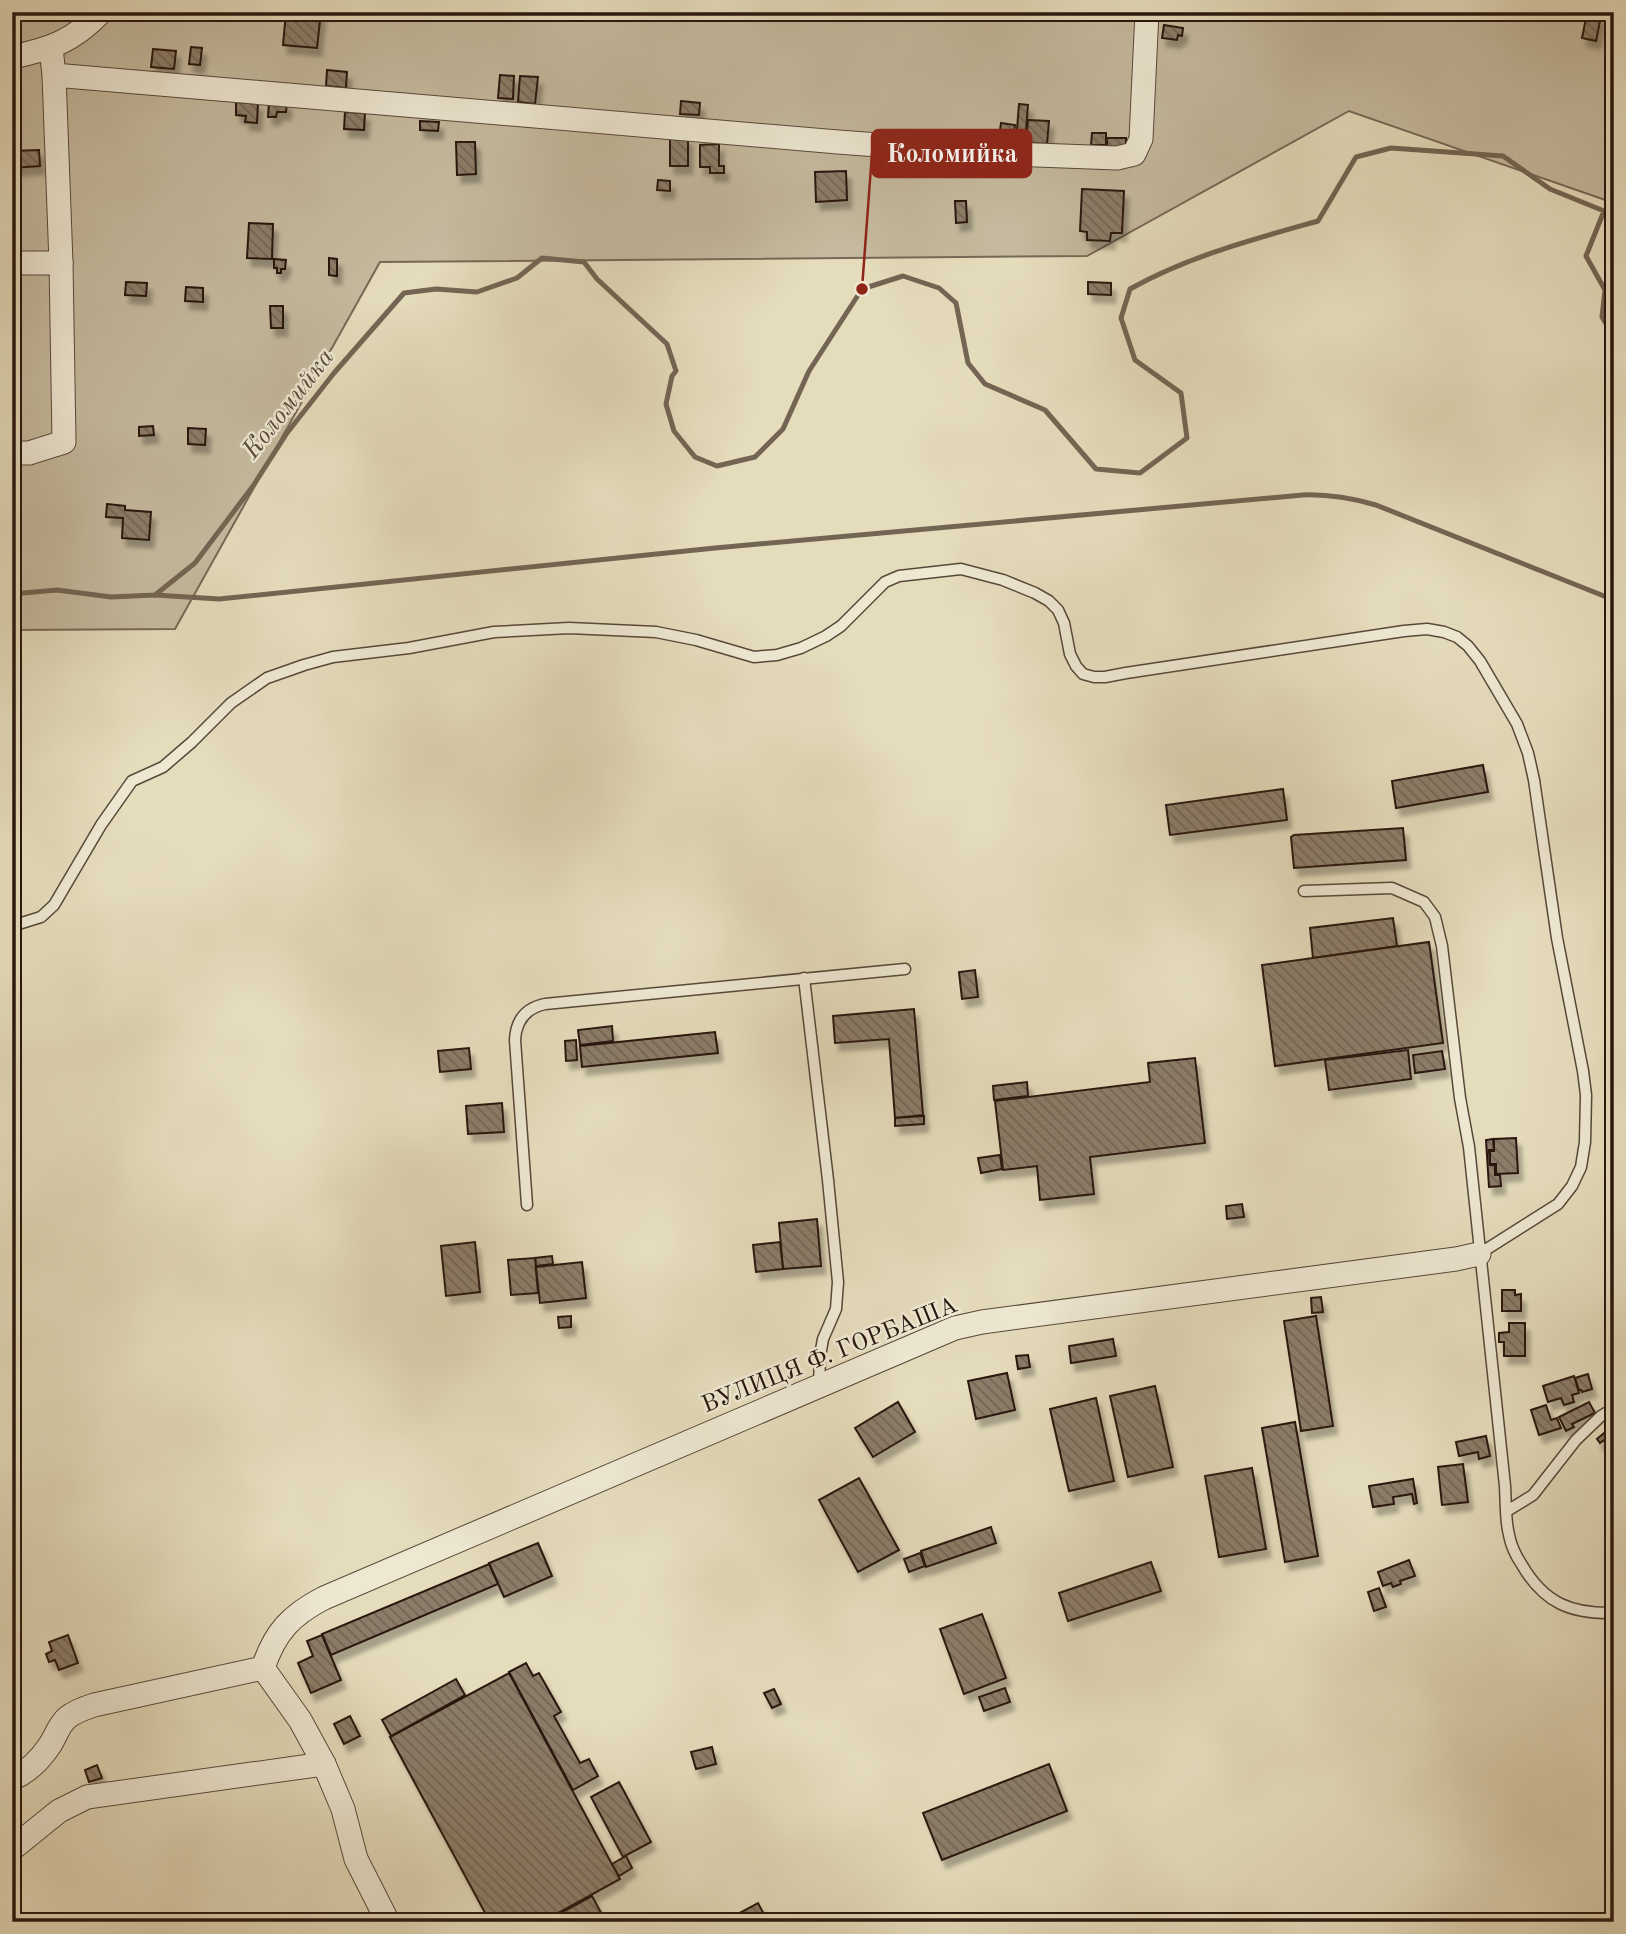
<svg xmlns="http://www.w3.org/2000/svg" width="1626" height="1934" font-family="'Old Standard TT',serif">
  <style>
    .green { fill: #c5ba9f; stroke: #776857; stroke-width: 2 }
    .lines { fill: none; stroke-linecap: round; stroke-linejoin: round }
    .stream { stroke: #736553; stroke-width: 5 }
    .building { fill: url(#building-back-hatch); stroke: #29160f; stroke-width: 2; filter: url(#shadow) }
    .lane-casing { stroke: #58483a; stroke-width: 13 }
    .street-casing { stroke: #58483a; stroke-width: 25 }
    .lane { stroke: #eee8d3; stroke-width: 10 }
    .street { stroke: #eee8d3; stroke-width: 23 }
    .labels { text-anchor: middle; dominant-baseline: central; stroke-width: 5; stroke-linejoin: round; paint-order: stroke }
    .street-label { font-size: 24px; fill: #29160f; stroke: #eee8d3 }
    .water-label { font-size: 26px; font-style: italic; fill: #5b4a3d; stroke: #eee8d3 }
    .leader { fill: none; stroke: #8f2418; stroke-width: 2.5 }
    .callout-dot { fill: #8f2418; stroke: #eee8d3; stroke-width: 2.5 }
    .callout { fill: #8f2418; stroke: #8f2418; stroke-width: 2.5 }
    .callout-label { font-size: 26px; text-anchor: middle; font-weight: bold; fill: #fff }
  </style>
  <defs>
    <pattern id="building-back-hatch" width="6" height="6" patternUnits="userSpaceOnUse" patternTransform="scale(1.75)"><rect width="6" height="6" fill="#8b7d69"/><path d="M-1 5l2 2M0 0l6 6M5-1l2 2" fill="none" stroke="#726555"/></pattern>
    <filter id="shadow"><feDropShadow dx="4.5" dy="8" stdDeviation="2" flood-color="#0004"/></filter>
  </defs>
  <rect width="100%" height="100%" fill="#e5dcbc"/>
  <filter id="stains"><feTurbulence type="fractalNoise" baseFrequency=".00286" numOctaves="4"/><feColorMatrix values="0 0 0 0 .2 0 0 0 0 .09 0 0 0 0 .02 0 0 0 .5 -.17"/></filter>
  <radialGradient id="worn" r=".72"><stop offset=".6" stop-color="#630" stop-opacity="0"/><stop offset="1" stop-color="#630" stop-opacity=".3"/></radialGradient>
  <path class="green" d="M 12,12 L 1614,12 L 1614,203 L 1349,111 L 1087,256 L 380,262 L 175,629 L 12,630 Z"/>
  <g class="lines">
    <g class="stream">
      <path d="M 12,594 L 57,590 L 111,597 L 155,595 L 195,563 L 253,486 L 287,433 L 334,373 L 404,293 L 436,289 L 477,292 L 517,278 L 542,258 L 584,262 L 597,279 L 667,344 L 676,371 L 672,376 L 666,404 L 674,431 L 695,457 L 717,466 L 755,457 L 783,429 L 809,371 L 862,289 L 903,276 L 939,288 L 956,303 L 968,363 L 985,384 L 1045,410 L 1096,469 L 1140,473 L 1187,438 L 1181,393 L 1135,360 L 1121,318 L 1130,289 C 1189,256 1254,239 1318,221 L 1356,157 L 1391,148 L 1503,156 L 1550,189 L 1604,211 L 1586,256 L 1605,290 L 1602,317 L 1614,337"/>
      <path d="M 155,595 L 219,599 L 715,548 L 1303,495 C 1329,494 1351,498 1376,505 L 1614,600"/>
    </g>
  </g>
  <g class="building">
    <path d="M 286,12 L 321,12 L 317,48 L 283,45 Z"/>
    <path d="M 1587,13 L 1601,16 L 1596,41 L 1582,38 Z"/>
    <path d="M 1164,25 L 1183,28 L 1182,36 L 1178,35 L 1177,40 L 1162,38 Z"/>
    <path d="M 191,47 L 202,48 L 200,65 L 189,64 Z"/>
    <path d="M 153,49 L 176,51 L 174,69 L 151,67 Z"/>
    <path d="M 327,70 L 347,72 L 346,88 L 326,86 Z"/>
    <path d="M 500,75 L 514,76 L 513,99 L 498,98 Z"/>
    <path d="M 520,76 L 538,77 L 535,104 L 518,102 Z"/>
    <path d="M 269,101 L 287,102 L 286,112 L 277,112 L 276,117 L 268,117 Z"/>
    <path d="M 681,101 L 700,103 L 699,115 L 680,114 Z"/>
    <path d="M 236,102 L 258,103 L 257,123 L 245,122 L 246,116 L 236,115 Z"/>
    <path d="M 1019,104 L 1028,105 L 1025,143 L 1016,142 Z"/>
    <path d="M 345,112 L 365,113 L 364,130 L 344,129 Z"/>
    <path d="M 1028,120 L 1049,121 L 1047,144 L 1026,143 Z"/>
    <path d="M 420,121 L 439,122 L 438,131 L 420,130 Z"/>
    <path d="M 1001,123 L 1015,125 L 1013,140 L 999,138 Z"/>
    <path d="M 1092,133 L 1106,133 L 1106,145 L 1091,145 Z"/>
    <rect x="670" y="137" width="18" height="29"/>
    <path d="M 1107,138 L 1126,138 L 1126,150 L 1107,151 Z"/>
    <path d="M 456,142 L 475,142 L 476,174 L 457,175 Z"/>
    <path d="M 719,144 L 719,166 L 724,166 L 724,173 L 710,173 L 710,167 L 700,167 L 700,145 Z"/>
    <path d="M 39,150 L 40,166 L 12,168 L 12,151 Z"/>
    <path d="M 846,171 L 847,200 L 816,202 L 815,172 Z"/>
    <path d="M 658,180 L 670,181 L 670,191 L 657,190 Z"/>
    <path d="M 1082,189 L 1124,191 L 1122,233 L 1111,233 L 1110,241 L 1087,240 L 1087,232 L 1080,231 Z"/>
    <path d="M 955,201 L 966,201 L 967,222 L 956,223 Z"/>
    <path d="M 249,223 L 273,224 L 272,259 L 247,258 Z"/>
    <path d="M 329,258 L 337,259 L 337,276 L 329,275 Z"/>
    <path d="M 274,259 L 286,260 L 285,269 L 281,269 L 281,273 L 277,273 L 277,268 L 274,268 Z"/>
    <path d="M 126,282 L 147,283 L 146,296 L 125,295 Z"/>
    <path d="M 1088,282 L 1111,283 L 1111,295 L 1088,294 Z"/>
    <path d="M 186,287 L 203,288 L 203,302 L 185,301 Z"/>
    <path d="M 270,306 L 283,306 L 283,328 L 271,328 Z"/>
    <path d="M 153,426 L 154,435 L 139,436 L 139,427 Z"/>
    <path d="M 188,428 L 206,429 L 205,445 L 188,444 Z"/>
    <path d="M 107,504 L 125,506 L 125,510 L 151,512 L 149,540 L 122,538 L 123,518 L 106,517 Z"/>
    <path d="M 1483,765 L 1488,792 L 1396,808 L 1392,781 Z"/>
    <path d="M 1283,789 L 1287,820 L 1170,835 L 1166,805 Z"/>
    <path d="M 1403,828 L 1406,860 L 1294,868 L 1291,837 L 1294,835 Z"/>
    <path d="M 1393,918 L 1397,946 L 1313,958 L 1310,928 Z"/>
    <path d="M 1429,942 L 1443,1043 L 1275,1066 L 1262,965 Z"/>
    <path d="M 975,970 L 978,997 L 962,999 L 959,972 Z"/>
    <path d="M 914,1009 L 923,1115 L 895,1118 L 889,1039 L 835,1043 L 833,1016 Z"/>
    <path d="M 612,1026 L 613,1041 L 580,1045 L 578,1030 Z"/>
    <path d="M 715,1032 L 718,1053 L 582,1067 L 580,1046 Z"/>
    <path d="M 576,1040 L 577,1060 L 566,1061 L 565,1041 Z"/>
    <path d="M 469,1048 L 471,1069 L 440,1072 L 438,1051 Z"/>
    <path d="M 1408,1050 L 1411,1079 L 1329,1090 L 1325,1060 Z"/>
    <path d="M 1442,1051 L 1445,1069 L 1415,1073 L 1413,1055 Z"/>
    <path d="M 1195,1058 L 1205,1143 L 1090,1157 L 1094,1194 L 1040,1200 L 1037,1166 L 1003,1170 L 995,1101 L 1150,1082 L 1148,1063 Z"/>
    <path d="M 1027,1082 L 1028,1096 L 994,1100 L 993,1086 Z"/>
    <path d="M 502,1103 L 504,1132 L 468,1134 L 466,1106 Z"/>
    <path d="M 924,1116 L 924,1124 L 895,1126 L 895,1118 Z"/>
    <path d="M 1516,1138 L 1518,1173 L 1496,1174 L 1496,1164 L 1490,1164 L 1490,1151 L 1494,1151 L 1494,1139 Z"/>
    <path d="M 1493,1139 L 1494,1150 L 1489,1150 L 1490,1165 L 1495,1165 L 1495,1175 L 1500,1175 L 1501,1186 L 1489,1187 L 1486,1140 Z"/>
    <path d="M 1000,1155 L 1002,1169 L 981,1173 L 978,1158 Z"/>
    <path d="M 1242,1204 L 1244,1217 L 1227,1219 L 1226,1206 Z"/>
    <path d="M 817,1219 L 821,1266 L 783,1269 L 779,1223 Z"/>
    <path d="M 475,1242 L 480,1292 L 446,1296 L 441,1246 Z"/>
    <path d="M 780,1242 L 783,1269 L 756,1272 L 753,1245 Z"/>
    <path d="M 552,1256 L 553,1264 L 536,1266 L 535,1258 Z"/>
    <path d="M 535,1258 L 538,1293 L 511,1295 L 508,1260 Z"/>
    <path d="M 582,1262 L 586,1298 L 540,1303 L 536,1267 Z"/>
    <path d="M 1502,1290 L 1515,1290 L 1515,1295 L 1521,1294 L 1521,1311 L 1502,1311 Z"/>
    <path d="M 1321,1297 L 1323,1312 L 1312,1313 L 1311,1298 Z"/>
    <path d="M 571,1316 L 571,1327 L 559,1328 L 558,1317 Z"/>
    <path d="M 1316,1316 L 1333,1426 L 1301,1431 L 1284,1321 Z"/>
    <path d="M 1509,1323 L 1525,1323 L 1525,1356 L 1504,1356 L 1504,1342 L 1499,1342 L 1499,1333 L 1509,1332 Z"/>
    <path d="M 1113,1339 L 1116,1356 L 1071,1363 L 1069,1346 Z"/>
    <path d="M 1028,1355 L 1030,1367 L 1018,1369 L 1016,1356 Z"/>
    <path d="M 1007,1373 L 1015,1410 L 976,1419 L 968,1381 Z"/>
    <path d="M 1588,1374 L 1592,1389 L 1582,1392 L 1581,1390 L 1579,1390 L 1575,1378 Z"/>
    <path d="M 1574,1376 L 1579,1393 L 1572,1395 L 1574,1402 L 1564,1405 L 1561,1398 L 1548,1402 L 1543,1386 Z"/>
    <path d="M 1155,1386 L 1173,1467 L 1128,1477 L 1110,1396 Z"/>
    <path d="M 1096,1398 L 1114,1481 L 1069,1491 L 1050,1409 Z"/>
    <path d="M 898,1402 L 915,1432 L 873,1457 L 855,1428 Z"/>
    <path d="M 1589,1402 L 1595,1413 L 1572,1424 L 1574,1427 L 1566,1431 L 1559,1417 Z"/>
    <path d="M 1546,1405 L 1551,1420 L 1557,1418 L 1561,1428 L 1539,1435 L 1531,1410 Z"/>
    <path d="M 1295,1422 L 1318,1556 L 1285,1562 L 1262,1428 Z"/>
    <path d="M 1610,1428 L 1614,1437 L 1605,1443 L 1604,1440 L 1600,1443 L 1597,1439 Z"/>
    <path d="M 1486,1436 L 1490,1456 L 1479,1459 L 1478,1452 L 1459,1456 L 1456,1442 Z"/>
    <path d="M 1463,1464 L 1468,1502 L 1442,1505 L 1438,1467 Z"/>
    <path d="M 1252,1468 L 1266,1549 L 1219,1557 L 1205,1476 Z"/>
    <path d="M 859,1478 L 899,1550 L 858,1572 L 819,1500 Z"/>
    <path d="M 1413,1479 L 1417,1503 L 1414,1504 L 1412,1494 L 1393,1497 L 1394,1504 L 1373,1507 L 1369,1486 Z"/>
    <path d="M 991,1527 L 996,1543 L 926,1567 L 921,1551 Z"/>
    <path d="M 538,1543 L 552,1576 L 504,1597 L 489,1563 Z"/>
    <path d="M 920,1553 L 925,1566 L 909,1572 L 904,1559 Z"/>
    <path d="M 1409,1560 L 1415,1576 L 1400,1581 L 1401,1584 L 1393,1587 L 1391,1583 L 1383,1586 L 1378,1572 Z"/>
    <path d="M 1151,1562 L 1161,1591 L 1068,1621 L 1059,1593 Z"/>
    <path d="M 489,1564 L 498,1584 L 331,1655 L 322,1634 Z"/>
    <path d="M 1379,1588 L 1386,1607 L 1374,1611 L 1368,1592 Z"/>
    <path d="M 982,1614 L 1006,1678 L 964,1694 L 940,1629 Z"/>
    <path d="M 68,1635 L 78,1663 L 59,1670 L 55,1660 L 49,1662 L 46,1654 L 52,1651 L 49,1642 Z"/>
    <path d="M 322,1635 L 341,1680 L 311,1693 L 298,1663 L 313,1656 L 307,1641 Z"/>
    <path d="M 526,1663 L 533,1676 L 539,1673 L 561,1712 L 554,1716 L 580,1763 L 589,1759 L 598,1776 L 573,1790 L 509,1672 Z"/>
    <path d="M 509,1673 L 620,1879 L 542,1922 L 490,1922 L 390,1737 Z"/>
    <path d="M 456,1679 L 465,1695 L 391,1736 L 382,1720 Z"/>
    <path d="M 1005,1688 L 1010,1702 L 984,1711 L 979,1697 Z"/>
    <path d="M 774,1689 L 781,1704 L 772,1708 L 764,1693 Z"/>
    <path d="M 350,1716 L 360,1736 L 344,1744 L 334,1724 Z"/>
    <path d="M 712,1747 L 716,1764 L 696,1769 L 691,1752 Z"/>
    <path d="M 1049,1764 L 1067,1811 L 942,1860 L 923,1813 Z"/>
    <path d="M 97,1765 L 102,1778 L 89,1782 L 85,1770 Z"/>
    <path d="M 619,1782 L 651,1842 L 623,1857 L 591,1797 Z"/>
    <path d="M 626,1856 L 632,1868 L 619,1876 L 612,1864 Z"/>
    <path d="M 592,1896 L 606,1922 L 544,1922 Z"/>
    <path d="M 758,1903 L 768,1922 L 723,1922 Z"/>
  </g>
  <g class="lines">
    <g class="lane-casing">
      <g id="lane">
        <path d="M 1304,891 L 1392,888 L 1424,902 L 1435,917 L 1442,946 L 1460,1098 L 1469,1147 L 1505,1486 C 1506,1502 1505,1519 1509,1535 C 1511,1546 1516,1556 1522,1565 C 1544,1603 1571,1614 1614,1613"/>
        <path d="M 12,926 L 41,917 L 54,905 L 101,825 L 132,781 L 163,767 L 192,742 L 231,703 L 267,678 L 304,665 L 333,657 L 409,648 L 494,632 L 569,628 L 656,632 L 696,640 L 754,657 L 777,655 L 801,648 L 826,636 L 841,626 L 885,582 L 899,576 L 961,569 L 1003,580 L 1035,593 L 1049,601 L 1058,610 L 1064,623 L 1070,654 L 1076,666 L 1083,674 L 1094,677 L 1105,677 L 1126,673 L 1404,631 L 1427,629 L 1444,632 L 1457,637 L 1468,646 L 1480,661 L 1517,724 L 1528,753 L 1534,780 L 1557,938 L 1583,1071 L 1586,1095 L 1585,1142 L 1581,1167 L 1572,1186 L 1558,1204 L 1479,1254"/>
        <path d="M 804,978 L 828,1180 L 838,1282 L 836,1309 L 823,1339 L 820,1356 L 819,1387"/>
        <path d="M 527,1205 L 515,1040 C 516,1020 526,1008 545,1004 L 905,969"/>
        <path d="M 1507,1511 L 1533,1495 L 1576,1440 L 1601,1416 L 1614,1408"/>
      </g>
    </g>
    <g class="street-casing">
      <g id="street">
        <path d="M 12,57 C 51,49 73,41 101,12"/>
        <path d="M 54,75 L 838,142 L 986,153 L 1117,158 L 1134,154 L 1141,139 L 1147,12"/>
        <path d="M 12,263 L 61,263"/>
        <path d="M 12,453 L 29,453 L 64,442 L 61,263 L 54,75 L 51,48"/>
        <path d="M 263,1668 L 300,1720 L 324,1764 L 343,1809 L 356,1859 L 388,1922"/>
        <path d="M 12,1779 C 28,1772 40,1760 50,1745 C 56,1736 59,1724 68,1717 C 76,1711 85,1708 94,1705 L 263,1668 C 275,1632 291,1615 324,1598 L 955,1328 L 982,1322 L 1456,1259 L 1479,1254"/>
        <path d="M 12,1849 L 59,1811 L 87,1797 L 324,1764"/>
      </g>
    </g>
    <use href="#lane" class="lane"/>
    <use href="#street" class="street"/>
  </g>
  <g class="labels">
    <g class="street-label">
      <text transform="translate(830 1356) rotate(-22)">ВУЛИЦЯ Ф. ГОРБАША</text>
    </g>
    <g class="water-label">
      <text transform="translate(289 404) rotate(-52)">Коломийка</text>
    </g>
  </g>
  <path class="leader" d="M862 289L872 153"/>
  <circle class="callout-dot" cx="862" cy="289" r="7"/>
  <rect class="callout" x="872" y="130" width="159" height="47" rx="7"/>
  <g class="callout-label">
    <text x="952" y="162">Коломийка</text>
  </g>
  <rect width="1626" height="1934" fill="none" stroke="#e5dcbc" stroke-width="42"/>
  <rect x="14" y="14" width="1598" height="1906" fill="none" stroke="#29160f" stroke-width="3.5"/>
  <rect x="21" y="21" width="1584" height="1892" fill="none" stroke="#29160f" stroke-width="2"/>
  <rect width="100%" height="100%" filter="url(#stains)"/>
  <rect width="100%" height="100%" fill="url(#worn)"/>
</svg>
